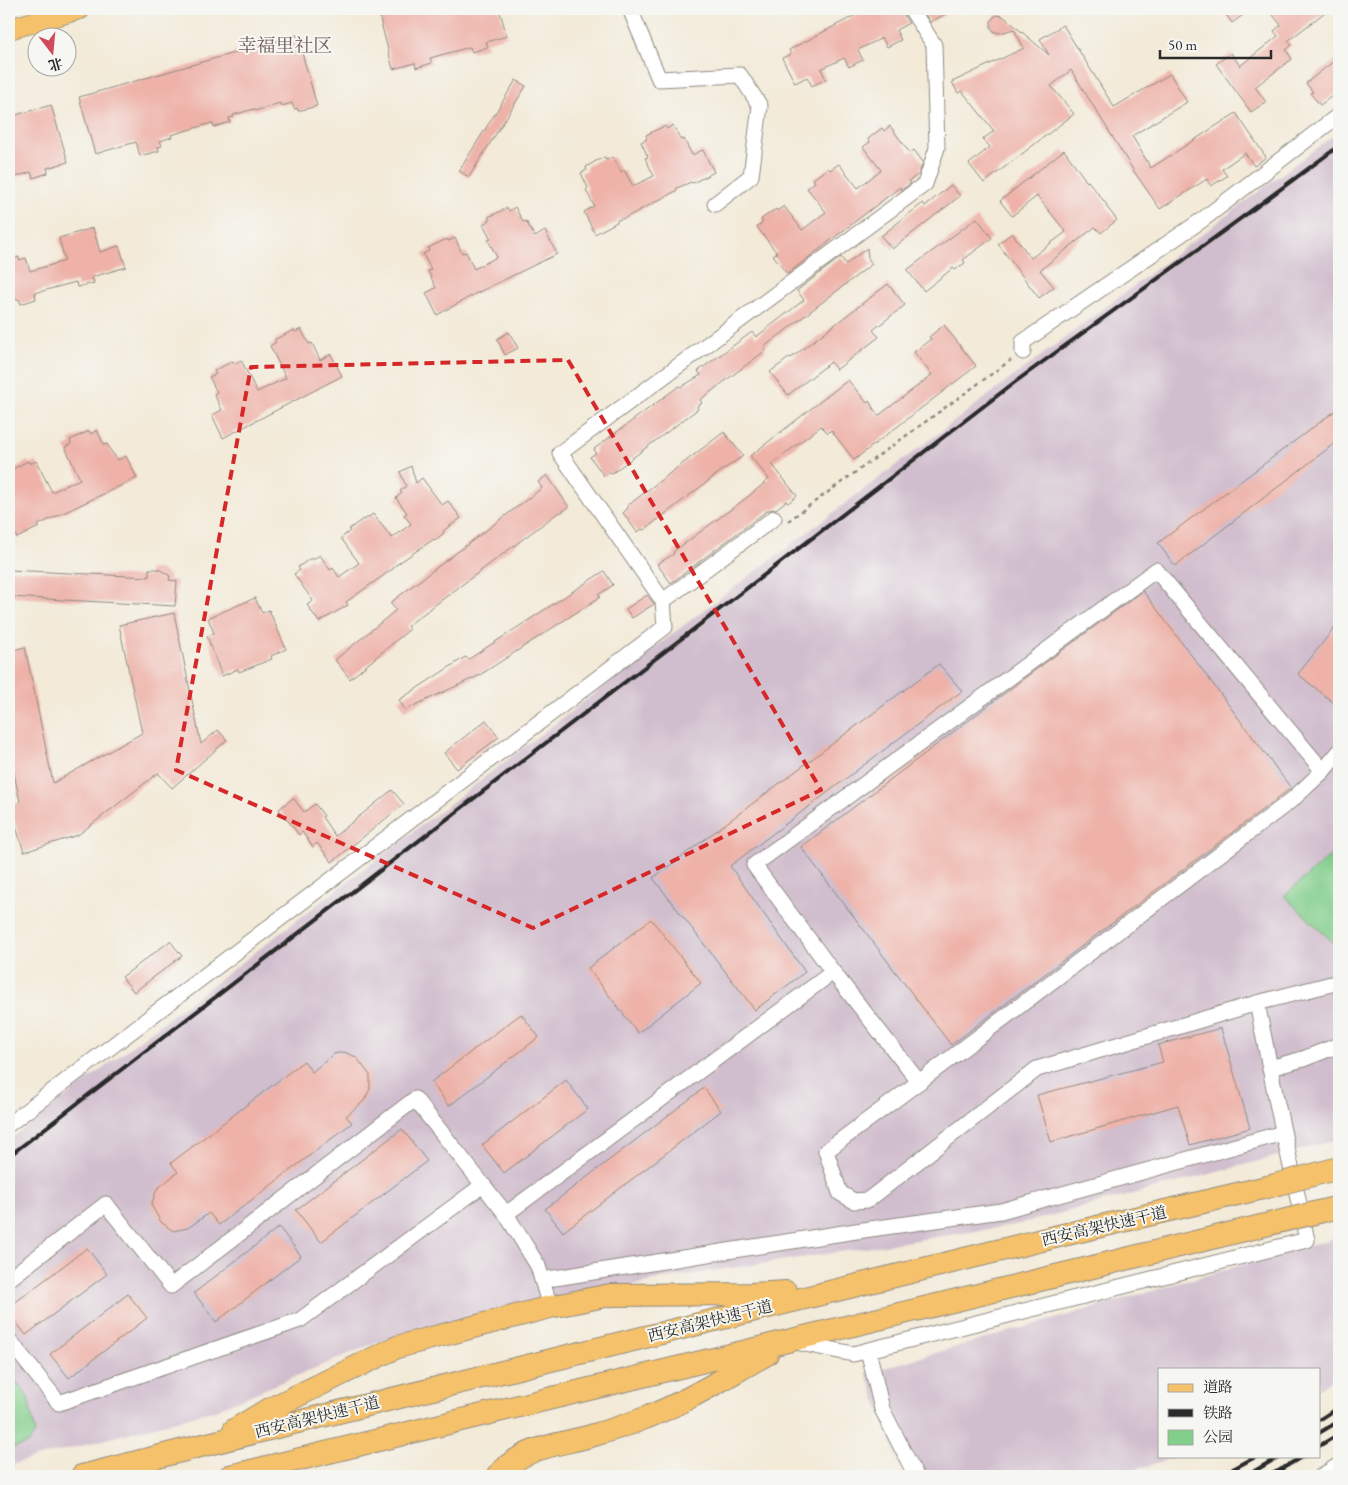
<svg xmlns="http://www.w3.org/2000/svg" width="1348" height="1485" font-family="'EB Garamond','Noto Serif SC',serif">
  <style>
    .industrial { fill: #d0bdcd }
    .green { fill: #82ce8b; stroke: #567c5b }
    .building { fill: #eeb2a9 }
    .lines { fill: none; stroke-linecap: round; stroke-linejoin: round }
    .minor-casing { stroke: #8f8a82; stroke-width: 17 }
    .major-casing { stroke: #8f8a82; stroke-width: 22 }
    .highway-casing { stroke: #8f8a82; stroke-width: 24 }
    .path { stroke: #8f8a82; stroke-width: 2.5; stroke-dasharray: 4 4; stroke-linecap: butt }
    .minor { stroke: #fff; stroke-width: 15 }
    .major { stroke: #f5c16b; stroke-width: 20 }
    .highway { stroke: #f5c16b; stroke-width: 22 }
    .rail { stroke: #2b2b2b; stroke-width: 4 }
    .highway-bridge-casing { stroke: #8f8a82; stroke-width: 24; stroke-linecap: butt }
    .highway-bridge { stroke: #f5c16b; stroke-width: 22 }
    .marked { fill: none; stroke: #d62828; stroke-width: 4; stroke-dasharray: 10 6; stroke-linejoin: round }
    .labels { text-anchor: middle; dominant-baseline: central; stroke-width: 4; stroke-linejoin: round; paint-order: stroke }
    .street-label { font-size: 16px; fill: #2b2b2b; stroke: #f6f6f2 }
    .quarter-label { font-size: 19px; fill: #6f5a57; stroke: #f6f6f2 }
  </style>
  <rect width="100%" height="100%" fill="#f6f6f2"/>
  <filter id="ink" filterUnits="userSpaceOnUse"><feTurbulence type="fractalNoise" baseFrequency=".02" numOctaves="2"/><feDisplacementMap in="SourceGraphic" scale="10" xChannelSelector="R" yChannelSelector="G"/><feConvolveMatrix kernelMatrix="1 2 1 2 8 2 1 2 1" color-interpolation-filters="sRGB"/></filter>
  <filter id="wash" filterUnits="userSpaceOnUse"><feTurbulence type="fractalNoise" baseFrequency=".0096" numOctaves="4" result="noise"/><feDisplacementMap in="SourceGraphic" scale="20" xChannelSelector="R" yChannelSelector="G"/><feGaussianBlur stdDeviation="1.12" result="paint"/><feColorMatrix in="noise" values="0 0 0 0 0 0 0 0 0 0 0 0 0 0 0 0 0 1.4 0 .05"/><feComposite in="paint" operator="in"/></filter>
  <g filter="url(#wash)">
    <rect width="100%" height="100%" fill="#f3ead8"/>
    <g class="industrial">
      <path d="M 1339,131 L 1339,1139 L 1267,1159 L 1015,1225 L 767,1263 L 666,1278 L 373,1344 L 215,1410 L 9,1465 L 9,1140 L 671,635 Z"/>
      <path d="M 1339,1237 L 1339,1374 L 1319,1388 L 1319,1369 L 1159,1369 L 1159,1456 L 1179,1456 L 1116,1476 L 909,1476 L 900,1465 L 866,1373 Z"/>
    </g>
    <g class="green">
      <path d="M 1339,848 L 1339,948 L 1284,896 Z"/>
      <path d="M 9,1371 L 28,1397 L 35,1433 L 28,1444 L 9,1449 Z"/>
    </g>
    <g id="blocks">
      <g class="building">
        <path d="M 387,9 L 499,9 L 507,36 L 486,42 L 488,47 L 472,52 L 470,47 L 430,58 L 432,63 L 416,68 L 415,63 L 393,69 L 378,11 Z"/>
        <path d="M 867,9 L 902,9 L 903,14 L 909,23 L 896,30 L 901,40 L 887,47 L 882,38 L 858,50 L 863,60 L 849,67 L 844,58 L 821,69 L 826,79 L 812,86 L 807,77 L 795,83 L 782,58 L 791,54 L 789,50 Z"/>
        <path d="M 922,9 L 956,9 L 930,22 Z"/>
        <path d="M 1222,9 L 1251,9 L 1232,23 Z"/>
        <path d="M 1268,9 L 1329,9 L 1288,41 L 1292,45 L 1286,50 L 1292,59 L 1255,87 L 1266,102 L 1251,112 L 1216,64 L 1231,53 L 1240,66 L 1278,36 L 1274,31 L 1281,25 Z"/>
        <path d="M 997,15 L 1003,16 L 1049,55 L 1040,39 L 1063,25 L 1114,107 L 1170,74 L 1187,102 L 1132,136 L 1151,168 L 1236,113 L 1266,157 L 1254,166 L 1245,153 L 1222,169 L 1227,176 L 1211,186 L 1207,179 L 1160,209 L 1135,173 L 1071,70 L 1051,86 L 1074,114 L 984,183 L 969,164 L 990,147 L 983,139 L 994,131 L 962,91 L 958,93 L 952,82 L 1024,48 L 1014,29 L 1000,33 L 995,32 L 991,28 L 991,21 L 994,17 Z"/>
        <path d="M 297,35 L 317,106 L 298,111 L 297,108 L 294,109 L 292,103 L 281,106 L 280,103 L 255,111 L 254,109 L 233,115 L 234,117 L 229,118 L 230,122 L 214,127 L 212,123 L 171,135 L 172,137 L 160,141 L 162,146 L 158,147 L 159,151 L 140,156 L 136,142 L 95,154 L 79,97 Z"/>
        <path d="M 1339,57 L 1339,91 L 1320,105 L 1310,93 L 1313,92 L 1306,83 Z"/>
        <path d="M 516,80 L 526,86 L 469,177 L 459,171 Z"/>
        <path d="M 51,105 L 68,162 L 47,168 L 48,173 L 33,178 L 31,172 L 9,179 L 9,117 Z"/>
        <path d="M 673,125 L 681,140 L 684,139 L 692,155 L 703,150 L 714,172 L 693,183 L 691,182 L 677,188 L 676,191 L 625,218 L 617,220 L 617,222 L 595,234 L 584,212 L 594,206 L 586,190 L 588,188 L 581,173 L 587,170 L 586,167 L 596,161 L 605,157 L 606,160 L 613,157 L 621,172 L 624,170 L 633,186 L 654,176 L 645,158 L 648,157 L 641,142 L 647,139 L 646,135 L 656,130 L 665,126 L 667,129 Z"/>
        <path d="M 890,126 L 910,153 L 914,150 L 923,162 L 919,174 L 909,181 L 911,183 L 902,190 L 900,187 L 787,274 L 773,255 L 777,253 L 757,227 L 763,222 L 761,219 L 776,209 L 777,211 L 784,206 L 802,230 L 826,212 L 807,188 L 815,182 L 813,179 L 828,168 L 830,170 L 839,164 L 858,188 L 881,170 L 863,147 L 870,142 L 868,139 L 882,128 L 884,131 Z"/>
        <path d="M 1064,150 L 1087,182 L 1088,181 L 1107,205 L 1106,206 L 1117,220 L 1101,233 L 1095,227 L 1040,270 L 1054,287 L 1039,298 L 998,244 L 1012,233 L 1031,258 L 1066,232 L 1037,196 L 1012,216 L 1000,201 Z"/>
        <path d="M 951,185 L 960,196 L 892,249 L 881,236 L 923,203 L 925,206 Z"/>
        <path d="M 515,207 L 523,222 L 526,221 L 535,237 L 545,231 L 557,254 L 475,294 L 437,315 L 426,293 L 436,288 L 428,271 L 431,270 L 423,254 L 429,251 L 428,248 L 447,239 L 448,241 L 455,238 L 462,253 L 466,252 L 474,269 L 497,257 L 488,240 L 491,239 L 483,224 L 490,220 L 488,217 L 493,215 L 507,208 L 509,211 Z"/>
        <path d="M 977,218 L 992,238 L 963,260 L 965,263 L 955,270 L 953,268 L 924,291 L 907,270 Z"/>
        <path d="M 93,228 L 100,252 L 119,246 L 126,267 L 92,277 L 94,283 L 77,287 L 76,282 L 35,293 L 36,299 L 21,304 L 19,299 L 9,301 L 9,260 L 19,257 L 19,260 L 26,258 L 30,271 L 65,261 L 59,238 Z"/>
        <path d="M 867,248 L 868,258 L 872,264 L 764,347 L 766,350 L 700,400 L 702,403 L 697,406 L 698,409 L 611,474 L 610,472 L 604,476 L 590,457 L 596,453 L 594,449 L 679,386 L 681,387 L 701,375 L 698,371 L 752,332 L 756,337 L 804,300 L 797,291 L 799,289 L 841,257 L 846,264 Z"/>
        <path d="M 888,284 L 905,305 L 873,330 L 879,337 L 836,370 L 831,362 L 788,395 L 770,372 L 790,357 L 791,358 Z"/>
        <path d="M 944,325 L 976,366 L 854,460 L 831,430 L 828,433 L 821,426 L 772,464 L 797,496 L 788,503 L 786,501 L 776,509 L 768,510 L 671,583 L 657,564 L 674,554 L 673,552 L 749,496 L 769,479 L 750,456 L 848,380 L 867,403 L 869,401 L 878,416 L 932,375 L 914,352 L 931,339 L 929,337 Z"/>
        <path d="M 301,329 L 309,344 L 312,343 L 320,360 L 331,354 L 342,376 L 223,438 L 212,415 L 222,410 L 214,394 L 217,392 L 209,377 L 216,374 L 214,371 L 233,361 L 235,364 L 241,360 L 257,392 L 286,378 L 270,346 L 276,342 L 274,340 L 294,330 L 295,332 Z"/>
        <path d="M 509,332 L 518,348 L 505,355 L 497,339 Z"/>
        <path d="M 1339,408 L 1339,440 L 1175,566 L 1158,543 Z"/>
        <path d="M 97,430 L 104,445 L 107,444 L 111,451 L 118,460 L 126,456 L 137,478 L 38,525 L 39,527 L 17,538 L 9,521 L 9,514 L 16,510 L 9,494 L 9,471 L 28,461 L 30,464 L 36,461 L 52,492 L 80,479 L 65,447 L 71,444 L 70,440 L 89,431 L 91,434 Z"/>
        <path d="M 724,432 L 743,456 L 724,469 L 644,530 L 642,529 L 637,532 L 623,513 L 628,508 L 627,506 Z"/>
        <path d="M 411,466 L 416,483 L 422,478 L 442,505 L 448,501 L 461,518 L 443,531 L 444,533 L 435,540 L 434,539 L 393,567 L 394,568 L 346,602 L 348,605 L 319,622 L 307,605 L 313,601 L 294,574 L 300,570 L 298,567 L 311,558 L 312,560 L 320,555 L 330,570 L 333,568 L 339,577 L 359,563 L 341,538 L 350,531 L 349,529 L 363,519 L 364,520 L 373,514 L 392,538 L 411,524 L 404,515 L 407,513 L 396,498 L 402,493 L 400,491 L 406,486 L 400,472 Z"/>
        <path d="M 547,475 L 569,507 L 560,513 L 559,512 L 407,626 L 410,629 L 350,679 L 335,660 L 396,610 L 390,603 L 542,488 L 538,482 Z"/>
        <path d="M 149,569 L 159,569 L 170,576 L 169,580 L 177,581 L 175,606 L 9,597 L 9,570 L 149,577 Z"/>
        <path d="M 604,571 L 613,585 L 598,595 L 600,597 L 480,675 L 405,710 L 399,700 L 465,657 L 469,659 Z"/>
        <path d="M 1143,591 L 1291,788 L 951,1045 L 801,847 L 1030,674 Z"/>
        <path d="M 647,595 L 654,604 L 632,618 L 626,609 Z"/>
        <path d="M 255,598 L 262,613 L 269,610 L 286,649 L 271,656 L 272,659 L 239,672 L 238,669 L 222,676 L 207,636 L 214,633 L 208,618 Z"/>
        <path d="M 174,613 L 201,744 L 218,730 L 227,740 L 172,788 L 158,773 L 78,835 L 24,852 L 10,808 L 20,802 L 9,749 L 9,651 L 25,647 L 53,783 L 142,733 L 119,625 Z"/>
        <path d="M 1339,622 L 1339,707 L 1298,674 Z"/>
        <path d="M 939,664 L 962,691 L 730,866 L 805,972 L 755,1010 L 653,878 Z"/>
        <path d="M 486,720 L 499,737 L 457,769 L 444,753 Z"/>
        <path d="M 392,790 L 404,804 L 332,862 L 317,843 L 313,847 L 302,832 L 299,835 L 279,809 L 293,798 L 304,812 L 315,804 L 324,816 L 322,817 L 335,836 Z"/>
        <path d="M 651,919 L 701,983 L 638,1033 L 588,968 Z"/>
        <path d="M 170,941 L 182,956 L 134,992 L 122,977 Z"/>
        <path d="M 521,1014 L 539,1037 L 449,1106 L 431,1082 Z"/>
        <path d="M 1221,1028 L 1250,1128 L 1190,1145 L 1178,1105 L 1051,1142 L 1037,1095 L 1163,1062 L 1158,1045 Z"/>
        <path d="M 344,1052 L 356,1057 L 370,1075 L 370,1089 L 364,1101 L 346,1116 L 352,1123 L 219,1225 L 209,1213 L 188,1228 L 173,1231 L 161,1222 L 151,1205 L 157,1189 L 178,1172 L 171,1163 L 304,1061 L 312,1072 L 334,1054 Z"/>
        <path d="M 566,1080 L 588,1109 L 504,1173 L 482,1145 Z"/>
        <path d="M 704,1088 L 721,1111 L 563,1232 L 545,1209 Z"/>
        <path d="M 402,1129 L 427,1161 L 321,1242 L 296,1210 Z"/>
        <path d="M 279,1227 L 301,1256 L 216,1322 L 194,1293 Z"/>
        <path d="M 87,1248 L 107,1274 L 26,1335 L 9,1313 L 9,1307 Z"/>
        <path d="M 128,1294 L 147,1318 L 69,1378 L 50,1354 Z"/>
      </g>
    </g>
  </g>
  <g filter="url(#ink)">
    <use href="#blocks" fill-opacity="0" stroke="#8f8a82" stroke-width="1"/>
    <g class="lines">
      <g class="minor-casing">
        <g id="minor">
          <path d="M 630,9 L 659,79 L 740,75 L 760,106 L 751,176 L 715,204"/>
          <path d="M 1023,352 L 1023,342 L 1202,220 L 1339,115"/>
          <path d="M 663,601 L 774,518"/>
          <path d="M 1257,1003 L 1037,1069 L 868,1200 L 854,1201 L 840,1193 L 826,1151 L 919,1082 L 1293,799 L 1323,771 L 1339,752"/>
          <path d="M 1270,1068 L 1303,1059 L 1339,1045"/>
          <path d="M 919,1082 L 833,972 L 754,865 L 1156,570 L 1323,771"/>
          <path d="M 9,1124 L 665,627 L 663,601 L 560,453 L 925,184 L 937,148 L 934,45 L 911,9"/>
          <path d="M 506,1214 L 833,972"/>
          <path d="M 9,1279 L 106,1204 L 171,1286 L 415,1099 L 506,1214 L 538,1266 L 550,1307"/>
          <path d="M 542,1280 L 856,1231 L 1001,1211 L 1283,1133"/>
          <path d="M 9,1340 L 59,1403 L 300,1320 L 483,1185"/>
          <path d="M 796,1342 L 853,1354 L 1307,1240 L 1277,1103 L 1257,1003 L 1339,982"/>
          <path d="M 868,1350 L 882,1409 L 916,1476"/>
          <path d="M 1322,1476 L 1339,1465"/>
        </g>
      </g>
      <g class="major-casing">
        <path id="major" d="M 9,29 L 80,9"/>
      </g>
      <g class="highway-casing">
        <g id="highway">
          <path d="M 234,1430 L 264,1412 L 397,1347 L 550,1307 L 610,1295 L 751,1294 L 786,1292"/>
          <path d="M 82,1476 L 208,1444 L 1046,1239"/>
          <path d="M 230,1476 L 1056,1276"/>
          <path d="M 497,1476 C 525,1445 557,1446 594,1435 C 611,1430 628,1425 645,1418 C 687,1402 727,1376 767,1354"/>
        </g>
      </g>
      <path class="path" d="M 788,521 L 1011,360"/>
      <use href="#minor" class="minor"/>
      <use href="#major" class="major"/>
      <use href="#highway" class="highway"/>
      <g class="rail">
        <path d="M 9,1156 L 1015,382 L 1214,238 L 1339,146"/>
        <path d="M 1319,1420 L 1339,1407"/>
        <path d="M 1319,1433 L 1339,1421"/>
        <path d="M 1319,1446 L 1339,1434"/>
        <path d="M 1220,1476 L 1257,1456"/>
        <path d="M 1246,1476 L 1280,1456"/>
        <path d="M 1267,1476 L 1280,1470 L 1303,1456"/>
      </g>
      <g class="highway-bridge-casing">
        <g id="highway-bridge">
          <path d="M 1046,1239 L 1267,1187 L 1339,1168"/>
          <path d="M 1056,1276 L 1339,1207"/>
        </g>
      </g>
      <use href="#highway-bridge" class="highway-bridge"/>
    </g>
  </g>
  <path class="marked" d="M 568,360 L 821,790 L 533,928 L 176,770 L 251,367 Z"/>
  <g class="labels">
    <g class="street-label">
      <text transform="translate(1104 1226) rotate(-13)">西安高架快速干道</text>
      <text transform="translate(710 1321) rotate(-14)">西安高架快速干道</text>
      <text transform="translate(317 1417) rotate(-14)">西安高架快速干道</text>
    </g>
    <g class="quarter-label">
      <text x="285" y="45">幸福里社区</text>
    </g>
  </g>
  <rect width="1348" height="1485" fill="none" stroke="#f6f6f2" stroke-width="30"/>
  <rect x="1158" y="1368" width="162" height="90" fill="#f6f6f2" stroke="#a5a5a2"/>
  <rect x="1168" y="1384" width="25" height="8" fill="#f5c16b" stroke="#a5a5a2"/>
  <text x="1203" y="1392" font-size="15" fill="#2b2b2b">道路</text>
  <rect x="1168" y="1409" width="25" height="8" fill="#2b2b2b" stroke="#a5a5a2"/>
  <text x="1203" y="1418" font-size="15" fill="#2b2b2b">铁路</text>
  <rect x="1168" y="1430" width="25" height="15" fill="#82ce8b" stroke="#a5a5a2"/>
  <text x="1203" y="1442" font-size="15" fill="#2b2b2b">公园</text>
  <g transform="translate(52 52) rotate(164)"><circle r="24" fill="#f6f6f2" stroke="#a5a5a2"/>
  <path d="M0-4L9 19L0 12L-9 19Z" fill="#d1495b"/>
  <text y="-8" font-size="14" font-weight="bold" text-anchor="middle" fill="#2b2b2b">北</text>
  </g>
  <path d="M1160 50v8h111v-8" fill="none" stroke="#2b2b2b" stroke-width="2.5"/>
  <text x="1168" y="50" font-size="15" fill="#2b2b2b" stroke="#f6f6f2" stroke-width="4" paint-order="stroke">50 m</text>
</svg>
